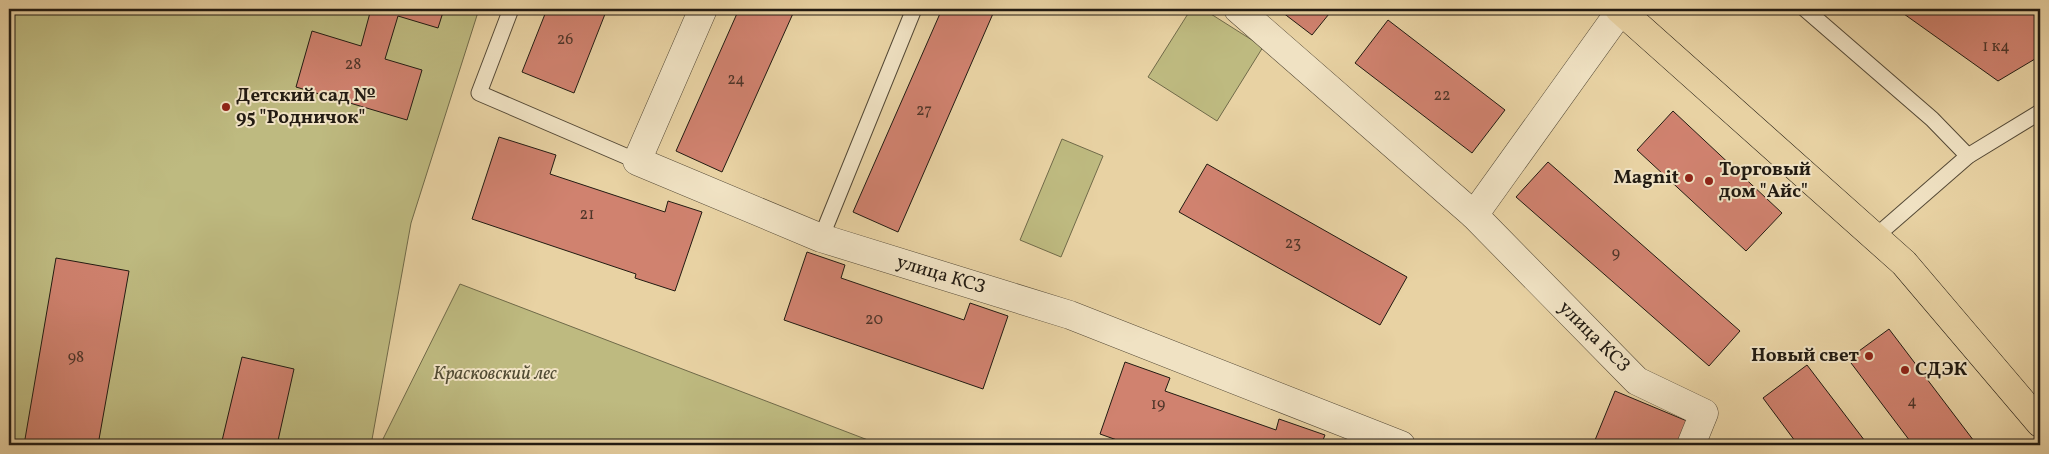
<svg xmlns="http://www.w3.org/2000/svg" width="2049" height="454" font-family="Vollkorn,serif">
  <style>
    .green { fill: #beba80; stroke: #706a49 }
    .building { fill: #d0826f; stroke: #221b12 }
    .lines { fill: none; stroke-linecap: round; stroke-linejoin: round }
    .service-casing { stroke: #544936; stroke-width: 17 }
    .minor-casing { stroke: #544936; stroke-width: 29 }
    .primary-casing { stroke: #221b12; stroke-width: 29 }
    .service { stroke: #f0e2c3; stroke-width: 15 }
    .minor { stroke: #f0e2c3; stroke-width: 28 }
    .primary { stroke: #e8d2a3; stroke-width: 28 }
    .poi-dot { fill: #8f2418; stroke: #f0e2c3; stroke-width: 2 }
    .labels { text-anchor: middle; dominant-baseline: central; stroke-width: 4; stroke-linejoin: round; paint-order: stroke }
    .number-label { font-size: 16px; fill: #4e3529 }
    .poi-label { font-size: 19px; font-weight: bold; fill: #221b12; stroke: #f0e2c3; text-anchor: start }
    .street-label { font-size: 19px; fill: #221b12; stroke: #f0e2c3 }
    .park-label { font-size: 19px; font-style: italic; fill: #514b33; stroke: #f0e2c3 }
  </style>
  <rect width="100%" height="100%" fill="#e8d2a3"/>
  <filter id="stains"><feTurbulence type="fractalNoise" baseFrequency=".004" numOctaves="4"/><feColorMatrix values="0 0 0 0 .2 0 0 0 0 .09 0 0 0 0 .02 0 0 0 .5 -.17"/></filter>
  <radialGradient id="worn" r=".72"><stop offset=".6" stop-color="#630" stop-opacity="0"/><stop offset="1" stop-color="#630" stop-opacity=".3"/></radialGradient>
  <g class="green">
    <path d="M 9,9 L 479,9 L 411,223 L 371,445 L 9,445 Z"/>
    <path d="M 1191,9 L 1203,9 L 1263,47 L 1217,121 L 1148,77 Z"/>
    <path d="M 1062,139 L 1103,156 L 1061,257 L 1020,240 Z"/>
    <path d="M 460,284 L 881,445 L 380,445 Z"/>
  </g>
  <g class="building">
    <path d="M 371,9 L 444,9 L 438,28 L 398,16 L 385,59 L 422,70 L 407,120 L 296,87 L 312,31 L 361,46 Z"/>
    <path d="M 547,9 L 607,9 L 574,93 L 522,72 Z"/>
    <path d="M 739,9 L 795,9 L 722,172 L 676,151 Z"/>
    <path d="M 942,9 L 995,9 L 898,232 L 853,212 Z"/>
    <path d="M 1278,9 L 1333,9 L 1312,35 Z"/>
    <path d="M 1897,9 L 2040,9 L 2040,56 L 1998,81 Z"/>
    <path d="M 1388,20 L 1505,110 L 1472,153 L 1355,63 Z"/>
    <path d="M 1673,111 L 1782,213 L 1746,251 L 1637,150 Z"/>
    <path d="M 499,137 L 556,155 L 550,174 L 665,212 L 668,201 L 702,212 L 675,291 L 635,278 L 636,274 L 472,219 Z"/>
    <path d="M 1548,162 L 1740,331 L 1709,366 L 1516,197 Z"/>
    <path d="M 1207,164 L 1407,277 L 1380,325 L 1179,212 Z"/>
    <path d="M 807,252 L 845,265 L 841,278 L 964,320 L 970,303 L 1008,316 L 983,389 L 784,320 Z"/>
    <path d="M 56,258 L 129,271 L 98,445 L 24,445 Z"/>
    <path d="M 1889,329 L 1977,445 L 1913,445 L 1848,359 Z"/>
    <path d="M 242,357 L 294,369 L 277,445 L 221,445 Z"/>
    <path d="M 1125,362 L 1170,378 L 1165,391 L 1276,430 L 1279,419 L 1325,435 L 1321,445 L 1131,445 L 1100,434 Z"/>
    <path d="M 1807,365 L 1868,445 L 1798,445 L 1763,398 Z"/>
    <path d="M 1615,391 L 1687,421 L 1676,445 L 1593,445 Z"/>
  </g>
  <g class="lines">
    <g class="service-casing">
      <g id="service">
        <path d="M 511,9 L 479,93 L 637,161"/>
        <path d="M 1805,9 L 1932,119 L 1968,156"/>
        <path d="M 1875,237 L 1968,156 L 2040,112"/>
        <path d="M 821,238 L 914,9"/>
      </g>
    </g>
    <g class="minor-casing">
      <g id="minor">
        <path d="M 703,9 L 637,161 L 821,238 L 1070,315 L 1401,445"/>
        <path d="M 1238,9 L 1474,215"/>
        <path d="M 1621,10 L 1474,215 L 1637,381 L 1704,413 L 1691,445"/>
      </g>
    </g>
    <g class="primary-casing">
      <path id="primary" d="M 1619,9 L 1904,263 L 2040,423"/>
    </g>
    <use href="#service" class="service"/>
    <use href="#minor" class="minor"/>
    <use href="#primary" class="primary"/>
  </g>
  <g class="poi-dot">
    <circle cx="226" cy="107" r="5"/>
    <circle cx="1689" cy="178" r="5"/>
    <circle cx="1709" cy="181" r="5"/>
    <circle cx="1869" cy="356" r="5"/>
    <circle cx="1905" cy="370" r="5"/>
  </g>
  <g class="labels">
    <g class="number-label">
      <text x="565" y="40">26</text>
      <text x="1996" y="47">1 к4</text>
      <text x="353" y="65">28</text>
      <text x="736" y="80">24</text>
      <text x="1442" y="96">22</text>
      <text x="924" y="111">27</text>
      <text x="587" y="215">21</text>
      <text x="1293" y="244">23</text>
      <text x="1616" y="254">9</text>
      <text x="874" y="320">20</text>
      <text x="76" y="358">98</text>
      <text x="1912" y="402">4</text>
      <text x="1158" y="405">19</text>
    </g>
    <g class="poi-label">
      <text x="236" y="96">Детский сад №<tspan x="236" dy="22">95 "Родничок"</tspan></text>
      <text x="1719" y="170">Торговый<tspan x="1719" dy="22">дом "Айс"</tspan></text>
      <text x="1679" y="178" text-anchor="end">Magnit</text>
      <text x="1859" y="356" text-anchor="end">Новый свет</text>
      <text x="1915" y="370">СДЭК</text>
    </g>
    <g class="street-label">
      <text transform="translate(941 275) rotate(17)">улица КСЗ</text>
      <text transform="translate(1594 337) rotate(45)">улица КСЗ</text>
    </g>
    <g class="park-label">
      <text x="495" y="374">Красковский лес</text>
    </g>
  </g>
  <rect width="2049" height="454" fill="none" stroke="#e8d2a3" stroke-width="30"/>
  <rect x="10" y="10" width="2029" height="434" fill="none" stroke="#221b12" stroke-width="2.5"/>
  <rect x="15" y="15" width="2019" height="424" fill="none" stroke="#221b12"/>
  <rect width="100%" height="100%" filter="url(#stains)"/>
  <rect width="100%" height="100%" fill="url(#worn)"/>
</svg>
